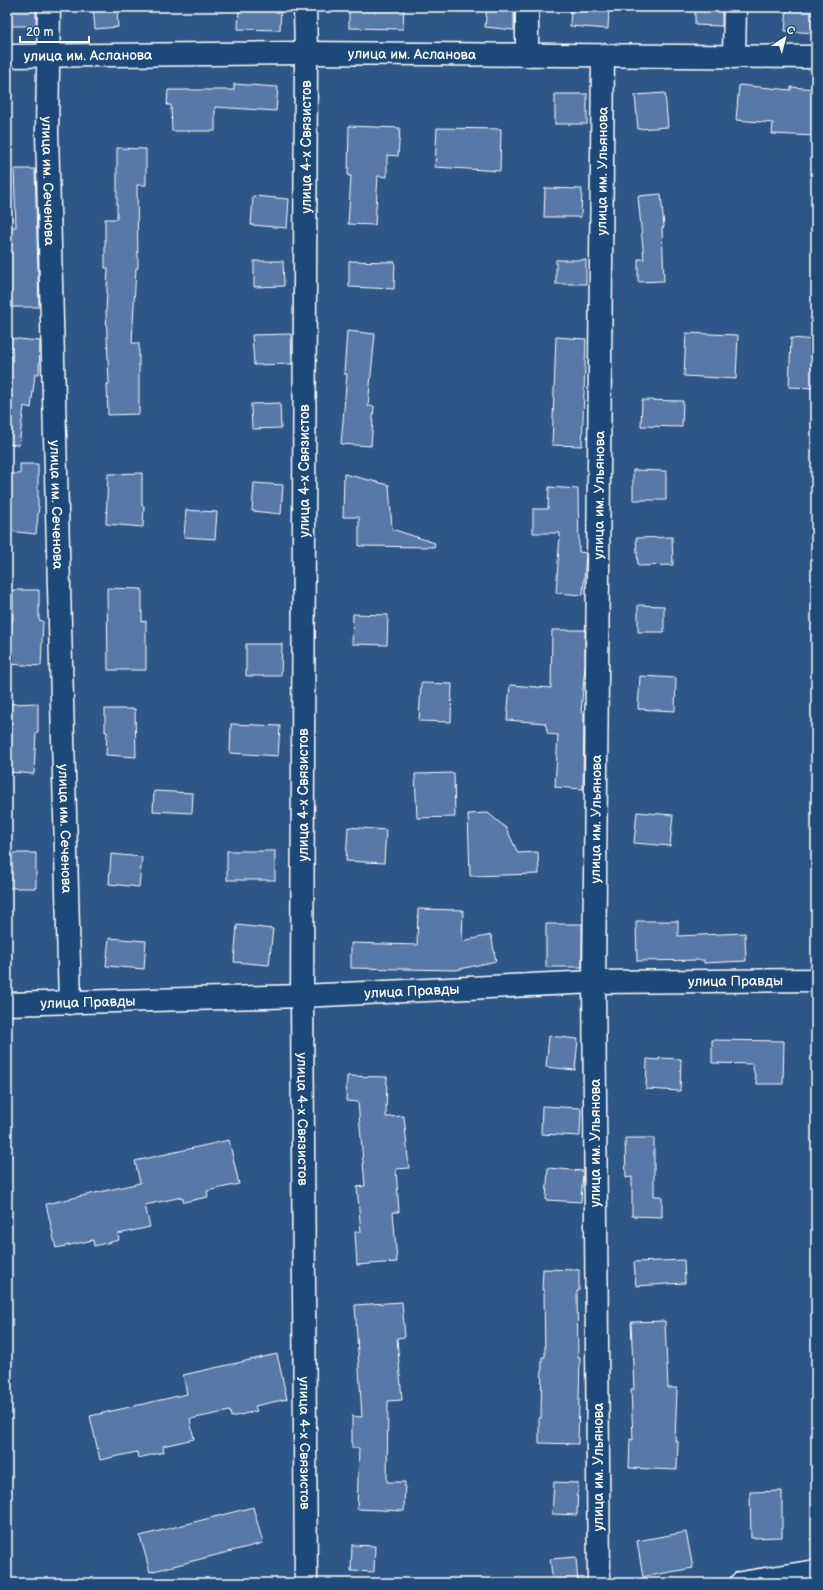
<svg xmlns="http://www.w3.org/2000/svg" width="823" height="1590" font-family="'Balsamiq Sans',sans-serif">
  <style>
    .building { fill: #5879a7; stroke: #fff }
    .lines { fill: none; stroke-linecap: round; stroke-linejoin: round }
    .minor-casing { stroke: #fff; stroke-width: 25 }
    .minor { stroke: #1f4a7a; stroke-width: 22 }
    .labels { text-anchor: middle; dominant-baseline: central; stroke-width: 3.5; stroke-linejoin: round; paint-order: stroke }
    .street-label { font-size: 14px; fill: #fff; stroke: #1f4a7a }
  </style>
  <rect width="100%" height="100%" fill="#2e5686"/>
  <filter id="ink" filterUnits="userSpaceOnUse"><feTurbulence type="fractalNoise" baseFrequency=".025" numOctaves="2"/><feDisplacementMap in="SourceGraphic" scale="8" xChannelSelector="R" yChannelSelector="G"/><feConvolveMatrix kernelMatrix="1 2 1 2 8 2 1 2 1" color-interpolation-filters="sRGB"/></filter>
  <g filter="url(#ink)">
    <g class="building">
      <rect x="11" y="7" width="25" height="19"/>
      <path d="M 93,7 L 117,7 L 118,27 L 95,29 Z"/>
      <path d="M 239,7 L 281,7 L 280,30 L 238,29 Z"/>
      <path d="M 349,7 L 404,7 L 403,29 L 349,28 Z"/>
      <path d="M 487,7 L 514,7 L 514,30 L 485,27 Z"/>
      <path d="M 571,7 L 609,7 L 608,29 L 570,26 Z"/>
      <path d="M 695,7 L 722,7 L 722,26 L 695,25 Z"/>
      <path d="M 787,7 L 816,7 L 816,33 L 785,31 Z"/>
      <path d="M 234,84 L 278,87 L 276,111 L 215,107 L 215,131 L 172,131 L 171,105 L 167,105 L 168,90 L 234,90 Z"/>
      <path d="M 739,85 L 791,90 L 791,87 L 816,89 L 816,136 L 772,134 L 773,123 L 736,120 Z"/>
      <path d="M 665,93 L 668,127 L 638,129 L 635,95 Z"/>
      <rect x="555" y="94" width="32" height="30"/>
      <path d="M 349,126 L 400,128 L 398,156 L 387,155 L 387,177 L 378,176 L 375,225 L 348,224 L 351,176 L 348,176 Z"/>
      <path d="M 437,128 L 501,129 L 500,171 L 435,167 Z"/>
      <path d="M 117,148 L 146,149 L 146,185 L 137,185 L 138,268 L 136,268 L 132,343 L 139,343 L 139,414 L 108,415 L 107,384 L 109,384 L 106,311 L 108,268 L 105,268 L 105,219 L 117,219 Z"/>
      <path d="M 14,169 L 35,169 L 39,307 L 7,307 L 7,227 L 16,227 Z"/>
      <path d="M 545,188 L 582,189 L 581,217 L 544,217 Z"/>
      <path d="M 661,194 L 664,227 L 662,228 L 664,281 L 638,282 L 638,259 L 644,259 L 638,196 Z"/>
      <path d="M 253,196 L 289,199 L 287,228 L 251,225 Z"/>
      <rect x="556" y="260" width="30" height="24"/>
      <path d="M 254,261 L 283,261 L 284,286 L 254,287 Z"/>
      <path d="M 349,261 L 395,262 L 394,289 L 349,287 Z"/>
      <path d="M 347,331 L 375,334 L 368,406 L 374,406 L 371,446 L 341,444 L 347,374 L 344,374 Z"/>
      <path d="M 686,333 L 738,335 L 736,379 L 684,376 Z"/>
      <path d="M 291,334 L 292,364 L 254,365 L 252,335 Z"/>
      <path d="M 556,337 L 586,339 L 582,446 L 552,445 Z"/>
      <path d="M 7,338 L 40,341 L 39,374 L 35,374 L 31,408 L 24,406 L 19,445 L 7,444 Z"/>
      <path d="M 791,338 L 816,340 L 816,388 L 789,387 Z"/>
      <path d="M 642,400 L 683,401 L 682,427 L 641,426 Z"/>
      <path d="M 280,403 L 281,428 L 252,429 L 251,404 Z"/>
      <path d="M 20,464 L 38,464 L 38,506 L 39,506 L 36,534 L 8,531 L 11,498 L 7,498 L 7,474 L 20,474 Z"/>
      <path d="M 633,470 L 666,471 L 666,500 L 633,500 Z"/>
      <path d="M 142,473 L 142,506 L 144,506 L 143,527 L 106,524 L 108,474 Z"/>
      <path d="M 344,474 L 389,485 L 392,529 L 435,543 L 434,547 L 359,546 L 359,517 L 343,517 Z"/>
      <path d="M 254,483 L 283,485 L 281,514 L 252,511 Z"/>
      <path d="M 549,487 L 578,489 L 579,552 L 586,553 L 583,595 L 556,593 L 560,533 L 533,533 L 533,509 L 548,509 Z"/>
      <path d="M 186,510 L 217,512 L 215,539 L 184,537 Z"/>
      <path d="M 672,537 L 673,565 L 638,566 L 636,538 Z"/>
      <path d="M 107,588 L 142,589 L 142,622 L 146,621 L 146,670 L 108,670 Z"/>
      <path d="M 13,590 L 39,590 L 39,620 L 43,621 L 41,666 L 7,664 L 7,646 L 11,646 L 12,620 L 13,620 Z"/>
      <path d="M 638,605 L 664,606 L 664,632 L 638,632 Z"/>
      <path d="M 353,614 L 388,615 L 387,645 L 352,644 Z"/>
      <path d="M 552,630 L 585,630 L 585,665 L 581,713 L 584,713 L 583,789 L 555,787 L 558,735 L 548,734 L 545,723 L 507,720 L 510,685 L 551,688 Z"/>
      <path d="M 246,644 L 282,644 L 281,676 L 246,676 Z"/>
      <path d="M 640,676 L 676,678 L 675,711 L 638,709 Z"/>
      <path d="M 421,683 L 452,684 L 451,722 L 419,721 Z"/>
      <path d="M 38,703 L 38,732 L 36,732 L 34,774 L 7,772 L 7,739 L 10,739 L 10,704 Z"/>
      <path d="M 105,709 L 135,709 L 136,757 L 106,755 L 107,732 L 105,732 Z"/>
      <path d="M 231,724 L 280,726 L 278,756 L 230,753 Z"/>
      <path d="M 454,773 L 455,817 L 417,818 L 415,774 Z"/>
      <path d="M 154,791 L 193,793 L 192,813 L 153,811 Z"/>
      <path d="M 637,812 L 673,815 L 670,846 L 634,843 Z"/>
      <path d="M 488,813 L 506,828 L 518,853 L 538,852 L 539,874 L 470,876 L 468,814 Z"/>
      <path d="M 348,827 L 386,830 L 384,863 L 346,861 Z"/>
      <rect x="227" y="851" width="48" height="29"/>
      <path d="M 8,853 L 36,853 L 36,888 L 9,888 Z"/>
      <path d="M 111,854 L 142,857 L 139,887 L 109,884 Z"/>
      <path d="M 418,909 L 463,910 L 462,941 L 491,935 L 496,961 L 456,970 L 351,968 L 351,943 L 417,945 Z"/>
      <path d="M 636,921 L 678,921 L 678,936 L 745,933 L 746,961 L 704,963 L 704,960 L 637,961 Z"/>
      <rect x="546" y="924" width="36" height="43"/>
      <path d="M 237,925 L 273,929 L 269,965 L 234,962 Z"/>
      <path d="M 109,938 L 146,941 L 144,969 L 106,966 Z"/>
      <path d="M 549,1036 L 578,1039 L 575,1070 L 546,1067 Z"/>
      <path d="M 712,1040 L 784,1041 L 783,1084 L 757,1084 L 752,1064 L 712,1063 Z"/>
      <path d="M 659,1058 L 681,1059 L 680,1091 L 646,1089 L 647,1059 L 659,1060 Z"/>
      <path d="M 347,1076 L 387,1077 L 386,1117 L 404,1116 L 409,1168 L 396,1169 L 399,1212 L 393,1212 L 397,1262 L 357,1265 L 355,1232 L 361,1232 L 357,1187 L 365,1186 L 358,1102 L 346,1101 Z"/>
      <path d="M 542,1106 L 581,1108 L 580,1136 L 541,1134 Z"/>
      <path d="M 625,1138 L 654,1138 L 654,1196 L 662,1196 L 662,1217 L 632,1216 L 632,1177 L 626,1178 Z"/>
      <path d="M 229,1140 L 239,1184 L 207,1191 L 208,1197 L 184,1202 L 182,1197 L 145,1205 L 150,1227 L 118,1234 L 119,1240 L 94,1246 L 93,1240 L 56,1248 L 46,1204 L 140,1183 L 135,1161 Z"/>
      <path d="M 548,1168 L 583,1171 L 581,1202 L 546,1200 Z"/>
      <path d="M 684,1260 L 685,1283 L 636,1286 L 634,1262 Z"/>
      <path d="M 543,1269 L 579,1270 L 579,1291 L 577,1291 L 578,1357 L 580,1357 L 578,1444 L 539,1443 L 539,1418 L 541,1418 L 542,1357 L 545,1357 L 544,1290 L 542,1290 Z"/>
      <path d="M 402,1302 L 405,1337 L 397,1338 L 402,1400 L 388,1401 L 387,1482 L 405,1482 L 404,1511 L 357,1509 L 359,1448 L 352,1448 L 352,1416 L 362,1417 L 355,1305 Z"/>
      <path d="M 665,1321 L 668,1388 L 677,1388 L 675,1441 L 678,1441 L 677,1470 L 629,1468 L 630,1439 L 633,1440 L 631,1389 L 634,1389 L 631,1322 Z"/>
      <path d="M 277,1354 L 287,1399 L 255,1406 L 257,1411 L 231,1417 L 230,1411 L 190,1419 L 194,1439 L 163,1446 L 164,1452 L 138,1458 L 137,1452 L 100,1460 L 90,1416 L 187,1394 L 183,1375 Z"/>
      <path d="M 554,1482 L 578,1483 L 577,1515 L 552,1514 Z"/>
      <path d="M 782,1491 L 782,1537 L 751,1538 L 750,1492 Z"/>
      <path d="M 253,1507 L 263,1543 L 150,1572 L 140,1536 Z"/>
      <path d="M 686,1532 L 693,1568 L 643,1577 L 637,1541 Z"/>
      <path d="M 352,1545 L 375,1546 L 374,1572 L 351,1571 Z"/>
      <path d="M 576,1557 L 578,1583 L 553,1583 L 550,1559 Z"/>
    </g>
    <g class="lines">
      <g class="minor-casing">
        <g id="minor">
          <path id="s1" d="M 49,7 L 47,132 L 70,1003"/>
          <path id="s2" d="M 305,7 L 306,53 L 302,996 L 306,1583"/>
          <path d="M 527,55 L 527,7"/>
          <path id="s3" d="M 7,56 L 306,53 L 816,57"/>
          <path d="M 734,57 L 735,7"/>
          <path id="s4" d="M 7,1004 L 302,996 L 594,982 L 816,980"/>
          <path id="s5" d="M 599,1583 L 594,982 L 603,56"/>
          <path d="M 741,1583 L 816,1571"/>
        </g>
      </g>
      <use href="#minor" class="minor"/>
    </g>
  </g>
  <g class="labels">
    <g class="street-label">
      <text stroke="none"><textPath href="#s3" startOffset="405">улица им. Асланова</textPath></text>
      <text stroke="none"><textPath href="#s3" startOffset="81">улица им. Асланова</textPath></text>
      <text transform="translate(306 147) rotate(-90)">улица 4-х Связистов</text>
      <text stroke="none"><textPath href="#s5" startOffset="1412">улица им. Ульянова</textPath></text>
      <text stroke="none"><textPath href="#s1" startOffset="174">улица им. Сеченова</textPath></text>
      <text transform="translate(304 471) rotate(-90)">улица 4-х Связистов</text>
      <text stroke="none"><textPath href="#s5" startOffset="1088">улица им. Ульянова</textPath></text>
      <text stroke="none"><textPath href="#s1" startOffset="498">улица им. Сеченова</textPath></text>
      <text transform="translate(303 795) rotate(-90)">улица 4-х Связистов</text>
      <text stroke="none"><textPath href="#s5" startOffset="764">улица им. Ульянова</textPath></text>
      <text stroke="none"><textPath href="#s1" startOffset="822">улица им. Сеченова</textPath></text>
      <text stroke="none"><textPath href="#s4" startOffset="729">улица Правды</textPath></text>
      <text stroke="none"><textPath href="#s4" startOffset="405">улица Правды</textPath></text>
      <text stroke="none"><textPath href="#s4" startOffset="81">улица Правды</textPath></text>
      <text stroke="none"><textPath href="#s2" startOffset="1112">улица 4-х Связистов</textPath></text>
      <text transform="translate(595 1143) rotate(-90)">улица им. Ульянова</text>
      <text stroke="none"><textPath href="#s2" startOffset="1436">улица 4-х Связистов</textPath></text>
      <text transform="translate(598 1467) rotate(-90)">улица им. Ульянова</text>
    </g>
  </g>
  <rect width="823" height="1590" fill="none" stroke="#1f4a7a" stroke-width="24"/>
  <rect x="12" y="12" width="799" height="1566" fill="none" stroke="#fff" stroke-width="1.5" filter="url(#ink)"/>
  <g transform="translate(785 38) rotate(36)" stroke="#1f4a7a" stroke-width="3" paint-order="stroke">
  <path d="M0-3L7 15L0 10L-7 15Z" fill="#ffffff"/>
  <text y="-6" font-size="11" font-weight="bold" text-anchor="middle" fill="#ffffff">С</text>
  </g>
  <path d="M20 36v6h69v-6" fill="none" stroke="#ffffff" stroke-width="2"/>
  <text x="26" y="36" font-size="12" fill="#ffffff" stroke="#1f4a7a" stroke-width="3" paint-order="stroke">20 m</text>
</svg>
